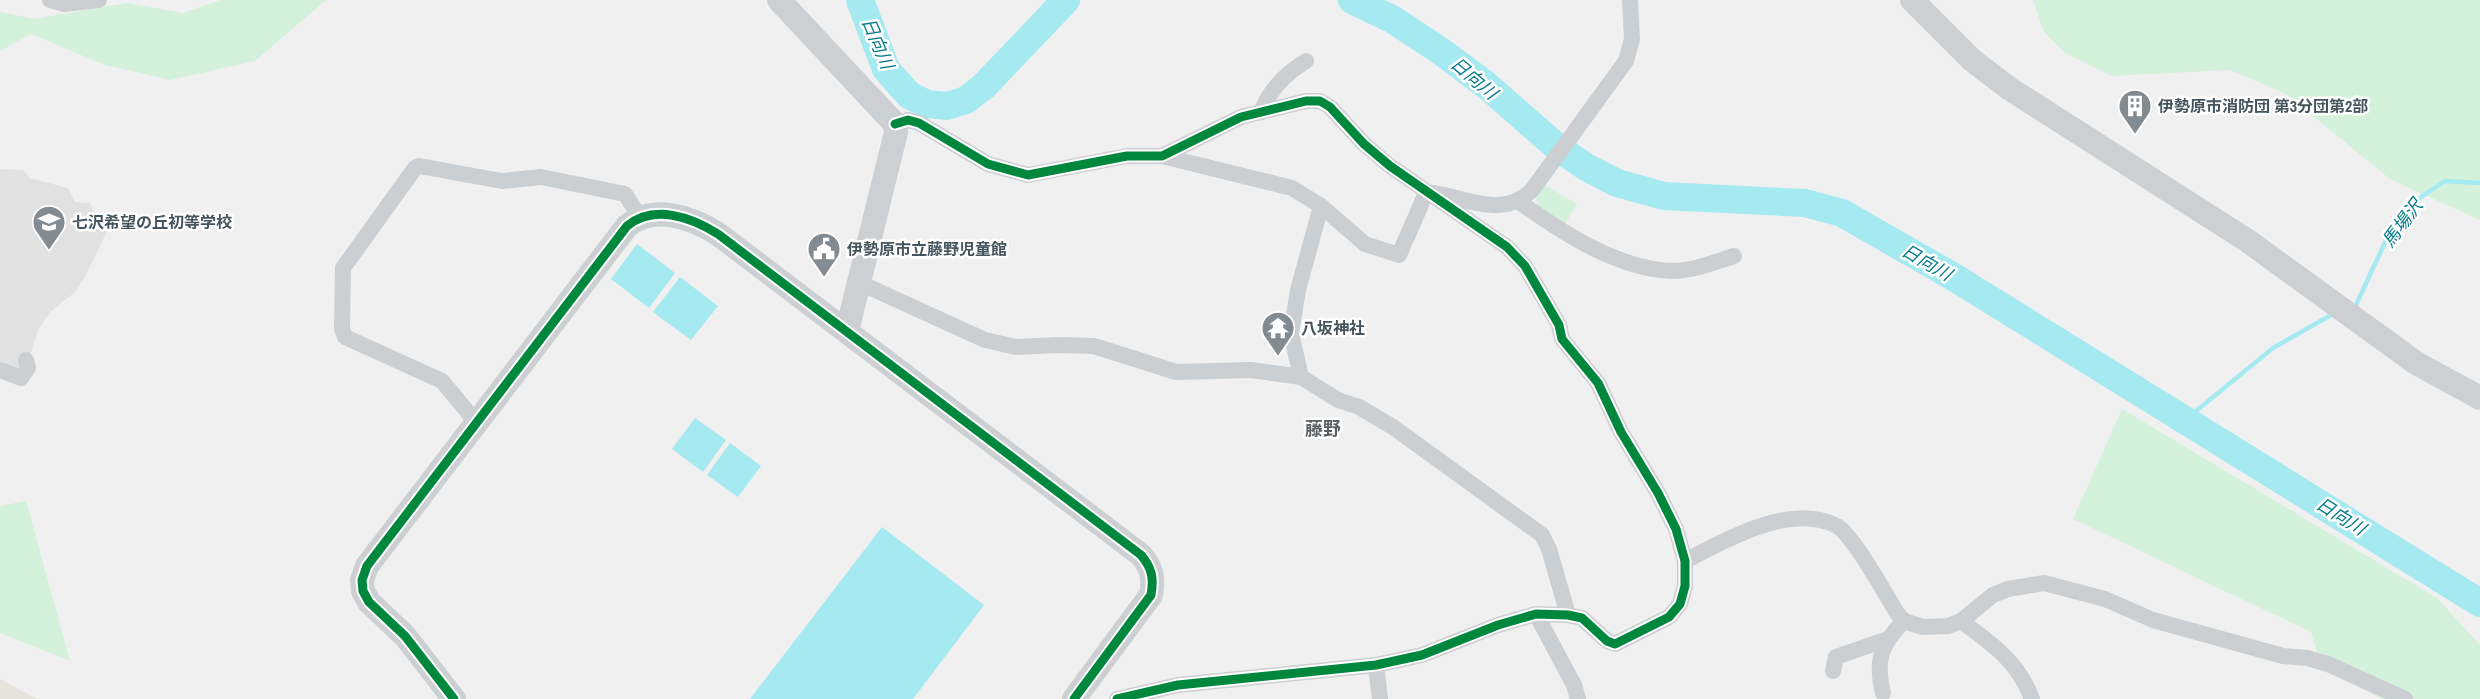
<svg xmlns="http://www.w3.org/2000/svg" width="2480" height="699" font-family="'Archivo Narrow','Noto Sans JP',sans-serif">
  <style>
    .commercial { fill: #e6e3dd }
    .education { fill: #e2e1e2 }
    .green { fill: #d3f1db }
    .water { fill: #a5e9f1 }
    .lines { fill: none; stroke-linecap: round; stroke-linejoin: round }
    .stream { stroke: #a5e9f1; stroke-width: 4.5 }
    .river { stroke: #a5e9f1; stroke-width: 28 }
    .street { stroke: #cbcfd1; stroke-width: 16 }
    .secondary { stroke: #ccd0d2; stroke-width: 24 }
    .cycleway-casing { stroke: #fff; stroke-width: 13 }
    .cycleway { stroke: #00873e; stroke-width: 9 }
    .labels { text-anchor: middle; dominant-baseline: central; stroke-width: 5; stroke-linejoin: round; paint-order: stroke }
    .poi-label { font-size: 16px; font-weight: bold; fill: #45555e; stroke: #fff; text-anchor: start }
    .water-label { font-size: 18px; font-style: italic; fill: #067c8b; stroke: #fff }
    .neighbourhood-label { font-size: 18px; font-weight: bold; fill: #5b6064; stroke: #fff }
  </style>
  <rect width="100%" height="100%" fill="#f1f0f0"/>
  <path class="commercial" d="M 0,679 L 37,699 L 0,699 Z"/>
  <path class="education" d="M 0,169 L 23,170 L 30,178 L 68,188 L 75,202 L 90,203 L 98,224 L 109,227 L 86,275 L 75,292 L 50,312 L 38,330 L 31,353 L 17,372 L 0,365 Z"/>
  <g class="green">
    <path d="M 221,0 L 326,0 L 255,61 L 170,80 L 105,65 L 31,34 L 0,51 L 0,12 L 34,19 L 127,3 L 183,13 Z"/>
    <path d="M 2033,0 L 2480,0 L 2480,220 L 2390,179 L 2286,94 L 2230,70 L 2112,76 L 2065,53 L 2044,32 Z"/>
    <path d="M 1545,185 L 1577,204 L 1565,224 L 1538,207 L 1536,198 Z"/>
    <path d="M 2122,409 L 2437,598 L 2480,645 L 2480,699 L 2382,699 L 2322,668 L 2311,632 L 2073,519 Z"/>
    <path d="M 26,501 L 70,661 L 0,633 L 0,506 Z"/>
  </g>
  <g class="water">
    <path d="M 637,244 L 675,273 L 649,308 L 611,279 Z"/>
    <path d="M 680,277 L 718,306 L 691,340 L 653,312 Z"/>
    <path d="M 695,418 L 726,440 L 703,472 L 672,449 Z"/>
    <path d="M 730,443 L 761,466 L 738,497 L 707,475 Z"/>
    <path d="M 882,527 L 984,605 L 913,699 L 750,699 Z"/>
  </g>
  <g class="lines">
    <g class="stream">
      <path d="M 2355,307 L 2388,236 L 2421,197 L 2445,181 L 2480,183"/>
      <path d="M 2185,420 L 2273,348 L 2331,315"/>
    </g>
    <g class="river">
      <path d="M 860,0 L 886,69 L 909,95 L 927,104 L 947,106 L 966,100 L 984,86 L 1066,0"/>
      <path d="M 1352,0 L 1392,19 L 1442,52 L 1486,85 L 1557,147 L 1586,167 L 1617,183 L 1664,196 L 1805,203 L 1842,213 L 1952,276 L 2480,603"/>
    </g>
    <g class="street">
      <path d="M 50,0 L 64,4 L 99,0"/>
      <path d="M 1261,112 C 1270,89 1285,74 1306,61"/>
      <path d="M 895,124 L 908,120 L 919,123 L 988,164 L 1028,175 L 1127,156 L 1162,156 L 1241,117 L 1306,101 L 1320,101 L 1330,107 L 1364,144 L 1390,166 L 1507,247 L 1525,266 L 1559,325 L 1562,339 L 1598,383 L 1621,432 L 1658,493 L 1676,529 L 1685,561 L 1685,586 L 1680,604 L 1669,617 L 1615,644 L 1607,641 L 1582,618 L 1568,615 L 1536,614 L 1498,625 L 1422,655 L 1376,665 L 1178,685 L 1117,699"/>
      <path d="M 1162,156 L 1292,188 L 1321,206"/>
      <path d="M 1427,191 L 1399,255 L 1365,244 L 1321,206 L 1298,290 L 1291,333 L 1301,377 L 1338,400 L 1359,407 L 1393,427 L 1542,535 L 1549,549 L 1568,615"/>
      <path d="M 1432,193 C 1467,197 1501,220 1532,190 L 1626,61 L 1632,39 L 1630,0"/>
      <path d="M 1518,201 C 1561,232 1620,271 1676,271 C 1696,270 1715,262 1734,256"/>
      <path d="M 860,283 L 985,340 L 1016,347 L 1058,345 L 1094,346 L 1176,372 L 1251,370 L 1301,377"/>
      <path d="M 0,370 L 21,378 L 28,368 L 26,360"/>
      <path d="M 476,422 L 442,381 L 345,337 L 342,329 L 343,268 L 415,168 L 419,166 L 502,181 L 541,177 L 625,194 L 640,217"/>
      <path d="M 1685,561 C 1725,540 1791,502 1837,526 C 1853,535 1886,595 1897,613 L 1904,621 L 1923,627 L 1948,626 L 1961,621 L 1993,595 L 2008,589 L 2044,583 L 2105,599 L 2153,620 L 2283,656 L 2307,658 L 2328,664 L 2405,699"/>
      <path d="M 1536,614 L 1574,685 L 1578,699"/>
      <path d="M 1961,621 C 1992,644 2018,661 2032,699"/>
      <path d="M 1376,665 L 1380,699"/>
      <path d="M 1833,671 L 1836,657 L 1885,640"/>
      <path d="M 1883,693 C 1875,660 1881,644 1904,621"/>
    </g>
    <g class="secondary">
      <path d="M 779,0 L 895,124 L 896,132 L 847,331"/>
      <path d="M 1912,0 L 1972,60 L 2010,89 L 2248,241 L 2416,363 L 2480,398"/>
      <path d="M 454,699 L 405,636 L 369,602 L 363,591 L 362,580 L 367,566 L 627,226 C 654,204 691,217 718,234 L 1141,555 C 1152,568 1154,578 1151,595 L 1074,699"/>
    </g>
    <g class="cycleway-casing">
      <g id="cycleway">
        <path d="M 895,124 L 908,120 L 919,123 L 988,164 L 1028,175 L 1127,156 L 1162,156 L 1241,117 L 1306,101 L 1320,101 L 1330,107 L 1364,144 L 1390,166 L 1507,247 L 1525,266 L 1559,325 L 1562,339 L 1598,383 L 1621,432 L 1658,493 L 1676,529 L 1685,561 L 1685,586 L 1680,604 L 1669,617 L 1615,644 L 1607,641 L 1582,618 L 1568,615 L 1536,614 L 1498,625 L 1422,655 L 1376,665 L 1178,685 L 1117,699"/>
        <path d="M 454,699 L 405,636 L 369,602 L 363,591 L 362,580 L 367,566 L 627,226 C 654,204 691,217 718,234 L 1141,555 C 1152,568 1154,578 1151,595 L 1074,699"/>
      </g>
    </g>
    <use href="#cycleway" class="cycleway"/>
  </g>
  <defs>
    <g id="building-pin" transform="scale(1.725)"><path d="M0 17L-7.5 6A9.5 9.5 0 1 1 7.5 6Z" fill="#818b91" stroke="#fff"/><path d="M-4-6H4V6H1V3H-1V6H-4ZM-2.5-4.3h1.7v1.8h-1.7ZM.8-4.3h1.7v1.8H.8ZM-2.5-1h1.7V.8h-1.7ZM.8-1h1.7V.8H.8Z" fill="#fff"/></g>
    <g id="school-pin" transform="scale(1.725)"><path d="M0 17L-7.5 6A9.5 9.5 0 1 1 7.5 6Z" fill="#818b91" stroke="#fff"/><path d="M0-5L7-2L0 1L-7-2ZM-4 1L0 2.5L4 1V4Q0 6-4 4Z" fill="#fff"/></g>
    <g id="civic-pin" transform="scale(1.725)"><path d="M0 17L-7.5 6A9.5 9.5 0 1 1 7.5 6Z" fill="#818b91" stroke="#fff"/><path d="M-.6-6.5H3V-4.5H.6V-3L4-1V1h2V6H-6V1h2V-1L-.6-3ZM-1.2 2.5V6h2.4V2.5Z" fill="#fff"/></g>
    <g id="temple-pin" transform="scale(1.725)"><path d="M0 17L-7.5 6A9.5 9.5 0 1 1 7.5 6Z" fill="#818b91" stroke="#fff"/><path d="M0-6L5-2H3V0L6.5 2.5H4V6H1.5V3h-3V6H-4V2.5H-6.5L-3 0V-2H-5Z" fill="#fff"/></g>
  </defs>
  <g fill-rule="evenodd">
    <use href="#building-pin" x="2135" y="106"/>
    <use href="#school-pin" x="49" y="222"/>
    <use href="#civic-pin" x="824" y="249"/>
    <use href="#temple-pin" x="1278" y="328"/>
  </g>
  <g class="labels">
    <g class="poi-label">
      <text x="2158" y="106">伊勢原市消防団 第3分団第2部</text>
      <text x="72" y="222">七沢希望の丘初等学校</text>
      <text x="847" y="249">伊勢原市立藤野児童館</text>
      <text x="1301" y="328">八坂神社</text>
    </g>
    <g class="water-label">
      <text transform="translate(878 43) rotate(67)">日向川</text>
      <text transform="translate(1474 78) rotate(40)">日向川</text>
      <text transform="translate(2402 223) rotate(-53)">馬場沢</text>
      <text transform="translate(1927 262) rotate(30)">日向川</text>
      <text transform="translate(2341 516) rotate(32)">日向川</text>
    </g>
    <g class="neighbourhood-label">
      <text x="1323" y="428">藤野</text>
    </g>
  </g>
</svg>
